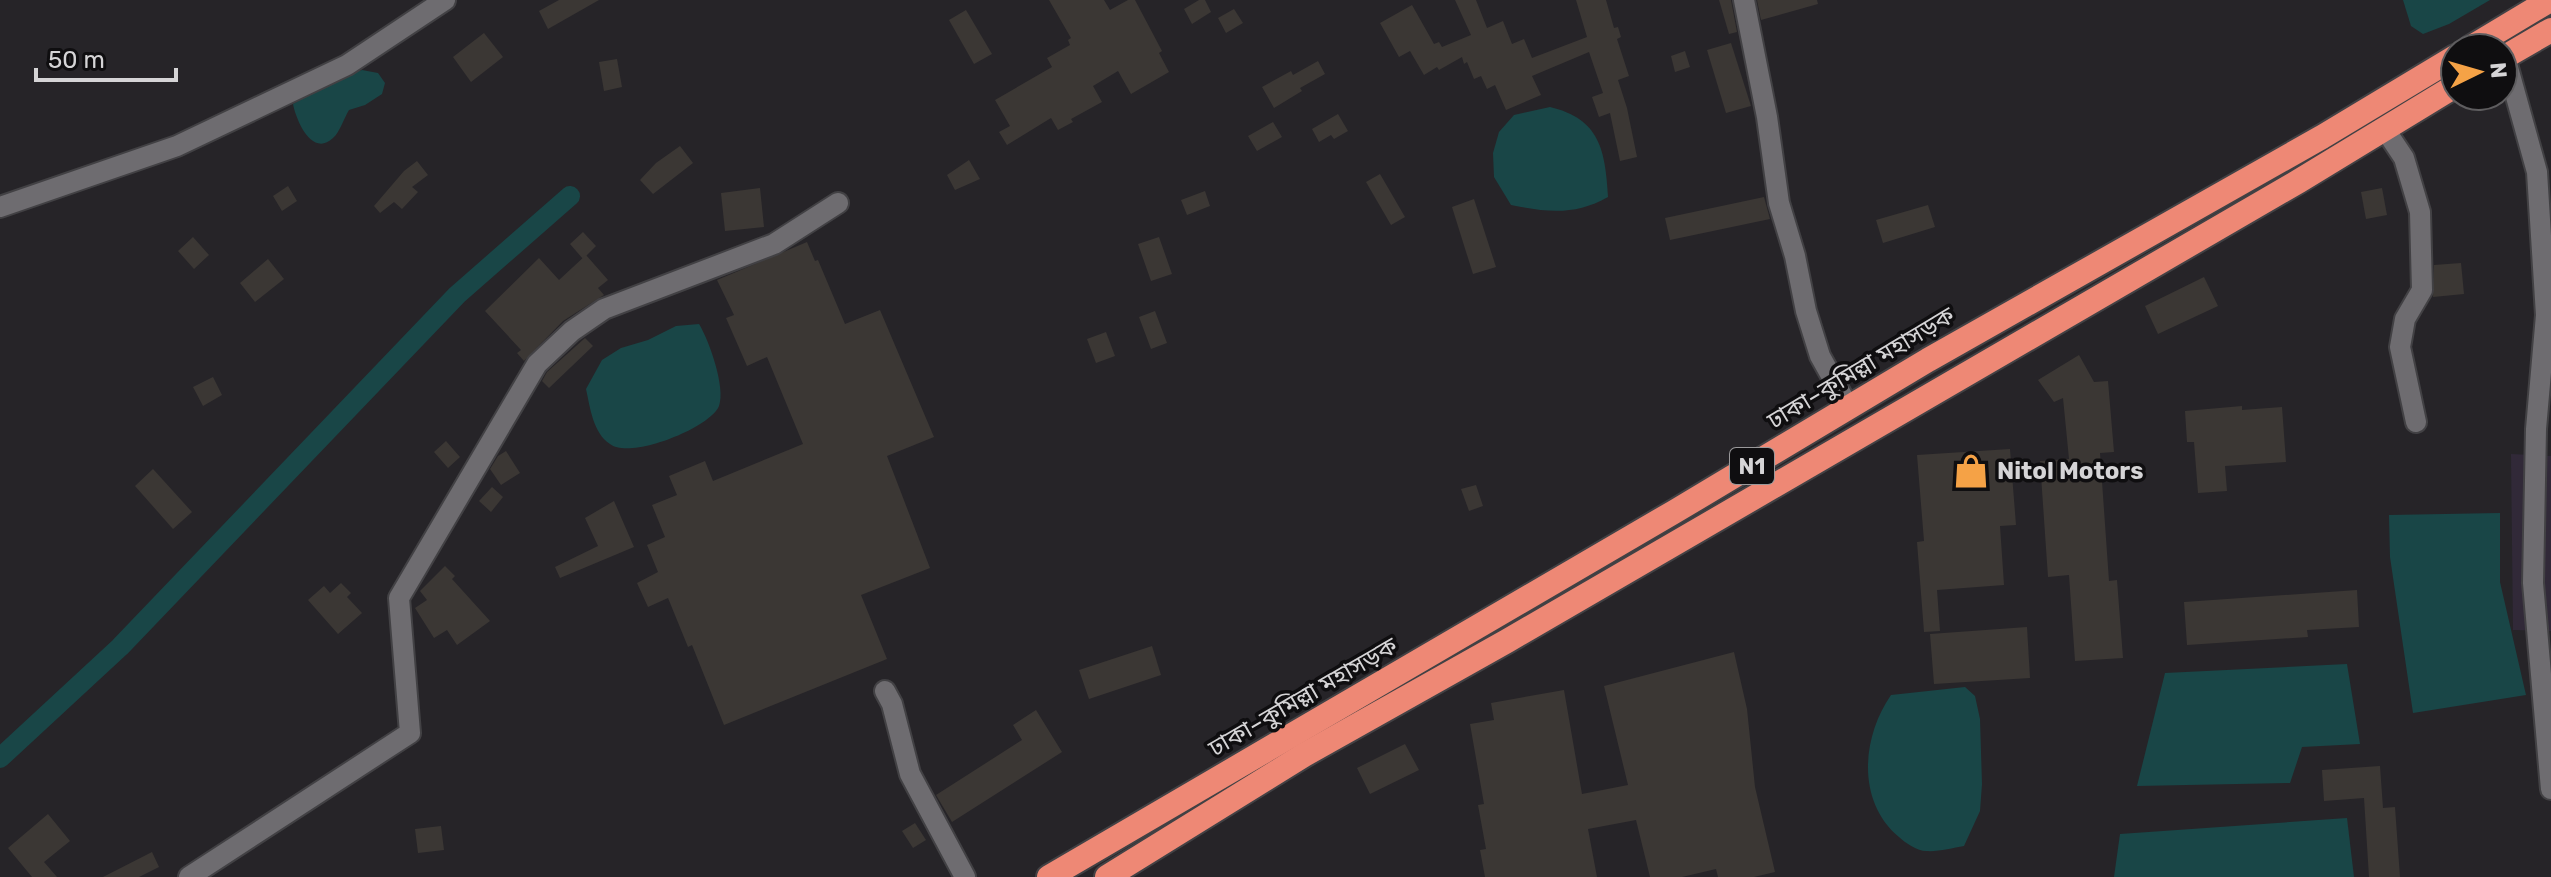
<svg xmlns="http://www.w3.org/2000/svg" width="2551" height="877" font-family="Rubik,'Noto Sans Bengali',sans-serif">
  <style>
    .industrial { fill: #312938 }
    .water { fill: #194647 }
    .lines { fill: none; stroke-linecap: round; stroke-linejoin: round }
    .canal { stroke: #194647; stroke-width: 20 }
    .building { fill: #3b3734 }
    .street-casing { stroke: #424144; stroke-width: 24 }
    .highway-casing { stroke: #424144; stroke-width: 28 }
    .street { stroke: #6e6c70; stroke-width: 20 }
    .highway { stroke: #ee8875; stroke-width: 24 }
    .labels { text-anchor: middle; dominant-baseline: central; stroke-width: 7; stroke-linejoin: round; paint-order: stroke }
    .shield { fill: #0f0e10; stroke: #9a999b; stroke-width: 2 }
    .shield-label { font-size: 22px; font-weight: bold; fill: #d5d4d6 }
    .street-label { font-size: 24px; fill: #d5d4d6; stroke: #0f0e10 }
    .poi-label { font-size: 24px; font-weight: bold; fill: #d5d4d6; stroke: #0f0e10; text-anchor: start }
  </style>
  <rect width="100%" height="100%" fill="#262428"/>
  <path class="industrial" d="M 2511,454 L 2551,456 L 2551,631 L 2513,630 Z"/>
  <g class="water">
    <path d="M 2403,0 L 2490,0 L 2449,24 L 2423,34 L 2411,26 Z"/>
    <path d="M 362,70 L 378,73 L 385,83 L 382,94 L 365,105 L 349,110 C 344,118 340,132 333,138 C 312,158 296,120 293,104 L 342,77 Z"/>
    <path d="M 1550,107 C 1600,119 1605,150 1608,197 C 1575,216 1546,212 1511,205 L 1494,177 L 1493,153 L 1499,132 L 1514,115 Z"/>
    <path d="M 699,324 C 709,340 726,388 719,406 C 710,428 630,460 610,444 C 593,433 590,407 586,389 L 602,360 L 621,348 L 648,340 L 676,326 Z"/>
    <path d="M 2500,513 L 2500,582 L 2526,695 L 2413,713 L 2390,557 L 2389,515 Z"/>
    <path d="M 2347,664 L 2360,744 L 2302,747 L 2290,783 L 2137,786 L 2165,673 Z"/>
    <path d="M 1965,687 L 1975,696 L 1980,719 L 1982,784 L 1980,811 L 1964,846 C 1952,848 1938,852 1926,851 C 1918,851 1905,843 1899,837 C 1856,801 1862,737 1891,695 Z"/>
    <path d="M 2347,818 L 2354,877 L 2114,877 L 2120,834 Z"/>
  </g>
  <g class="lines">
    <path class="canal" d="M 0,758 L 120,647 L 457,295 L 570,196"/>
  </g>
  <g class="building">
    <path d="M 559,0 L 599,0 L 548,29 L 539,11 Z"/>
    <path d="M 1049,0 L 1104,0 L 1110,10 L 1128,0 L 1135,0 L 1162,51 L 1159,53 L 1169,72 L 1131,94 L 1118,71 L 1093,86 L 1102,102 L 1071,119 L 1073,122 L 1058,130 L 1051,118 L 1007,145 L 999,132 L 1010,126 L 995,100 L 1052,67 L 1047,58 L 1070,45 L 1068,40 L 1071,38 Z"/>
    <path d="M 1199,0 L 1205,0 L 1211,12 L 1192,24 L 1184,9 Z"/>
    <path d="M 1455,0 L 1476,0 L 1487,28 L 1503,21 L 1512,44 L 1524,39 L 1532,58 L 1587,37 L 1576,0 L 1606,0 L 1614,28 L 1618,27 L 1621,37 L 1617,39 L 1629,76 L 1618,80 L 1627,108 L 1637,157 L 1620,161 L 1610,113 L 1599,117 L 1592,97 L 1603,93 L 1589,52 L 1532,76 L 1541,95 L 1506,110 L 1495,85 L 1487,89 L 1481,76 L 1474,79 L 1467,62 L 1464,64 L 1462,57 L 1439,70 L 1437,67 L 1424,75 L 1410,51 L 1399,57 L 1380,23 L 1412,5 L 1434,44 L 1439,42 L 1442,47 L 1471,35 Z"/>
    <path d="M 1719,0 L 1731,0 L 1737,32 L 1729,34 Z"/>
    <path d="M 1757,0 L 1817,0 L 1818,4 L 1761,20 Z"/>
    <path d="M 1234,9 L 1243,23 L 1226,33 L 1218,18 Z"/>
    <path d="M 966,10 L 992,54 L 974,64 L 949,20 Z"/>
    <path d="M 484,33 L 503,57 L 471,82 L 453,57 Z"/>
    <path d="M 1731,43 L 1751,106 L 1726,113 L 1707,50 Z"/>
    <path d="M 1685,51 L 1690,67 L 1675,72 L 1671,56 Z"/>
    <path d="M 617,59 L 622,87 L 604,91 L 599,62 Z"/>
    <path d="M 1318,61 L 1325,74 L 1300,88 L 1302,91 L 1274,108 L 1262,87 L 1291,71 L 1293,75 Z"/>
    <path d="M 1338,114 L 1348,131 L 1334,139 L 1331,135 L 1319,142 L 1312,129 Z"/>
    <path d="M 1273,122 L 1282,137 L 1257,151 L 1248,136 Z"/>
    <path d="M 680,146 L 693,163 L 653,194 L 640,180 L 656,163 Z"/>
    <path d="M 969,160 L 980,179 L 955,190 L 947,175 Z"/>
    <path d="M 417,161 L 428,175 L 412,187 L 418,192 L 402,209 L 394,202 L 380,213 L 374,206 L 404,171 Z"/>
    <path d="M 1380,174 L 1405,217 L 1391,225 L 1366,182 Z"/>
    <path d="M 288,186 L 297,201 L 282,211 L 273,196 Z"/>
    <path d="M 760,188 L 764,227 L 725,231 L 721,193 Z"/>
    <path d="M 2382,188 L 2387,215 L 2366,219 L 2361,192 Z"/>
    <path d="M 1205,191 L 1210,206 L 1187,215 L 1181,200 Z"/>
    <path d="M 1764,197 L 1770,219 L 1670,240 L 1665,218 Z"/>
    <path d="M 1474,199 L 1496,267 L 1473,274 L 1452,207 Z"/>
    <path d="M 1928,205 L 1935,227 L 1883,243 L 1876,220 Z"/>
    <path d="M 583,232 L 596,246 L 583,259 L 570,244 Z"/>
    <path d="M 193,237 L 209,255 L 194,269 L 178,251 Z"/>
    <path d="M 1159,237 L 1172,274 L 1151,281 L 1138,244 Z"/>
    <path d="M 807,242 L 815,261 L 818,260 L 845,324 L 880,310 L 934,437 L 887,456 L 930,568 L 861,595 L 887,659 L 724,725 L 692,645 L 688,647 L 668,598 L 648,607 L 637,583 L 658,572 L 647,545 L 665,537 L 652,505 L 677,495 L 669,476 L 705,461 L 713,481 L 803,444 L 767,357 L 747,366 L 726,318 L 734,315 L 717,280 Z"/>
    <path d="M 586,255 L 608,280 L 598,288 L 604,295 L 563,321 L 524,361 L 517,353 L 521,350 L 485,311 L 539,258 L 559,280 Z"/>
    <path d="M 268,259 L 284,279 L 255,302 L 240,283 Z"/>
    <path d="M 2461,263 L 2464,294 L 2433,297 L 2434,265 Z"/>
    <path d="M 2204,277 L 2218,306 L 2158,334 L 2145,306 Z"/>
    <path d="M 1155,311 L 1167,343 L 1151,349 L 1139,317 Z"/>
    <path d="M 1106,332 L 1115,356 L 1096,363 L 1087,339 Z"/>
    <path d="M 585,338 L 593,346 L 549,388 L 542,381 L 547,372 Z"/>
    <path d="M 2079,355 L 2094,382 L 2108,381 L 2114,452 L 2100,453 L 2109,581 L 2117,580 L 2123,658 L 2075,661 L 2069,575 L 2048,577 L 2040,461 L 2069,459 L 2063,398 L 2054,402 L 2038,380 Z"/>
    <path d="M 213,377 L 222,395 L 203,406 L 193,387 Z"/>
    <path d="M 2242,406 L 2242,410 L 2282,407 L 2286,462 L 2225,466 L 2227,491 L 2198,493 L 2194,442 L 2187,442 L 2185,411 Z"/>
    <path d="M 446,441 L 460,457 L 448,468 L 434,452 Z"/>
    <path d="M 2010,449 L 2016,525 L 2000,526 L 2004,585 L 1937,590 L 1940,631 L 1924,632 L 1917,542 L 1924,541 L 1917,455 Z"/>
    <path d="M 506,451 L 520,473 L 501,485 L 490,469 L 498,456 Z"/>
    <path d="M 153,469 L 192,512 L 173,529 L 135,486 Z"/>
    <path d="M 1476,485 L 1483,506 L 1469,511 L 1461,489 Z"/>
    <path d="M 492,487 L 503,497 L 491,512 L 479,501 Z"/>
    <path d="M 614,501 L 634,547 L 560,578 L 555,567 L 598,546 L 585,518 Z"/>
    <path d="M 445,566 L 455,576 L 452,579 L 490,621 L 457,645 L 447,630 L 434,638 L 415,608 L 427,600 L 420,591 Z"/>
    <path d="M 341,583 L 351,593 L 347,597 L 362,613 L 338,634 L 308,600 L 324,586 L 330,593 Z"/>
    <path d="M 2357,590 L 2359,627 L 2307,630 L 2308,637 L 2187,645 L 2184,602 Z"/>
    <path d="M 2027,627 L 2030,678 L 1934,684 L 1930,634 Z"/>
    <path d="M 1152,646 L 1161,675 L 1089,699 L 1079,670 Z"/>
    <path d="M 1734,652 L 1747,709 L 1755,787 L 1775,872 L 1754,877 L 1718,877 L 1716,869 L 1682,877 L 1650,877 L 1636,820 L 1588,829 L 1597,877 L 1485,877 L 1480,850 L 1486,849 L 1478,805 L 1484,804 L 1470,724 L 1494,720 L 1491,703 L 1564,690 L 1582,794 L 1628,785 L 1604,686 Z"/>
    <path d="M 1036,710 L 1062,752 L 952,822 L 936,795 L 1022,740 L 1013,725 Z"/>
    <path d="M 1405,744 L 1419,770 L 1370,794 L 1357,768 Z"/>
    <path d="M 2380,766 L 2383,808 L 2395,807 L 2400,877 L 2369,877 L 2364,798 L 2324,801 L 2322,770 Z"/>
    <path d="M 48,814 L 70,841 L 44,862 L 57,877 L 32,877 L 8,848 Z"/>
    <path d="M 915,823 L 926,840 L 913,848 L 902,831 Z"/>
    <path d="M 441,826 L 444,850 L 418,853 L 415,829 Z"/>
    <path d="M 152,852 L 159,867 L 139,877 L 103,877 Z"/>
  </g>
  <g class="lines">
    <g class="street-casing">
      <g id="street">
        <path d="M 1744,0 L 1767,117 L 1779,203 L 1795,256 L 1806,311 L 1820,356 L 1849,408"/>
        <path d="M 2505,57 L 2537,172 L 2546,315 L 2536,429 L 2533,583 L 2551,789"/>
        <path d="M 2384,128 L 2404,158 L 2420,212 L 2422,290 L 2405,319 L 2400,347 L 2416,422"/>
        <path d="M 0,207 L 177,146 L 347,65 L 445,0"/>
        <path d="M 885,691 L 892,704 L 910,774 L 965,877"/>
        <path d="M 189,877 L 410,733 L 399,598 L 537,364 L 572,331 L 604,309 L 774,244 L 838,203"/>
      </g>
    </g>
    <g class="highway-casing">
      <g id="highway">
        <path d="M 2470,48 L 2550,0"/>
        <path d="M 2503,58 L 2551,30"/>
        <path d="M 1049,877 L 1674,512 L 1928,360 L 2322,137 L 2455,57"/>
        <path d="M 1107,877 L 1304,755 L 1507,641 L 2299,181 L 2455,86"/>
      </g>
    </g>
    <use href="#street" class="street"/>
    <use href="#highway" class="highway"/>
  </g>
  <defs>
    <g id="shop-bare" transform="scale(2.76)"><path d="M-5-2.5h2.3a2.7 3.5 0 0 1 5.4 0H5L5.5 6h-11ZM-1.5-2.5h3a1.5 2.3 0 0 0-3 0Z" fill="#f5a246" stroke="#0f0e10" stroke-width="2.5" paint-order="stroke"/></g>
  </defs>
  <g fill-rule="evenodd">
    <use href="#shop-bare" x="1971" y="471"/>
  </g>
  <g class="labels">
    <rect class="shield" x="1730" y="448" width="44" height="36" rx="6"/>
    <g class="shield-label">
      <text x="1752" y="466">N1</text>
    </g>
    <g class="street-label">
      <text transform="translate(1861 368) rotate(-31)">ঢাকা–কুমিল্লা মহাসড়ক</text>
      <text transform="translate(1303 697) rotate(-30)">ঢাকা–কুমিল্লা মহাসড়ক</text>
    </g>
    <g class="poi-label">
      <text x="1997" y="471">Nitol Motors</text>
    </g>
  </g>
  <g transform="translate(2479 72) rotate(85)"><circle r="38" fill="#0f0e10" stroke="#5e5d5f" stroke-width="2"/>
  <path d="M0-6L14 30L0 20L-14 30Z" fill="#f5a246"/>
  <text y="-12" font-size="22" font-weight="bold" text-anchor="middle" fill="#d5d4d6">N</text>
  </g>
  <path d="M36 68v12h140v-12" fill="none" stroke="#d5d4d6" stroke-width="4"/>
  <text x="48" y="68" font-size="24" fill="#d5d4d6" stroke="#0f0e10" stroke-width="6" paint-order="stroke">50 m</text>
</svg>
